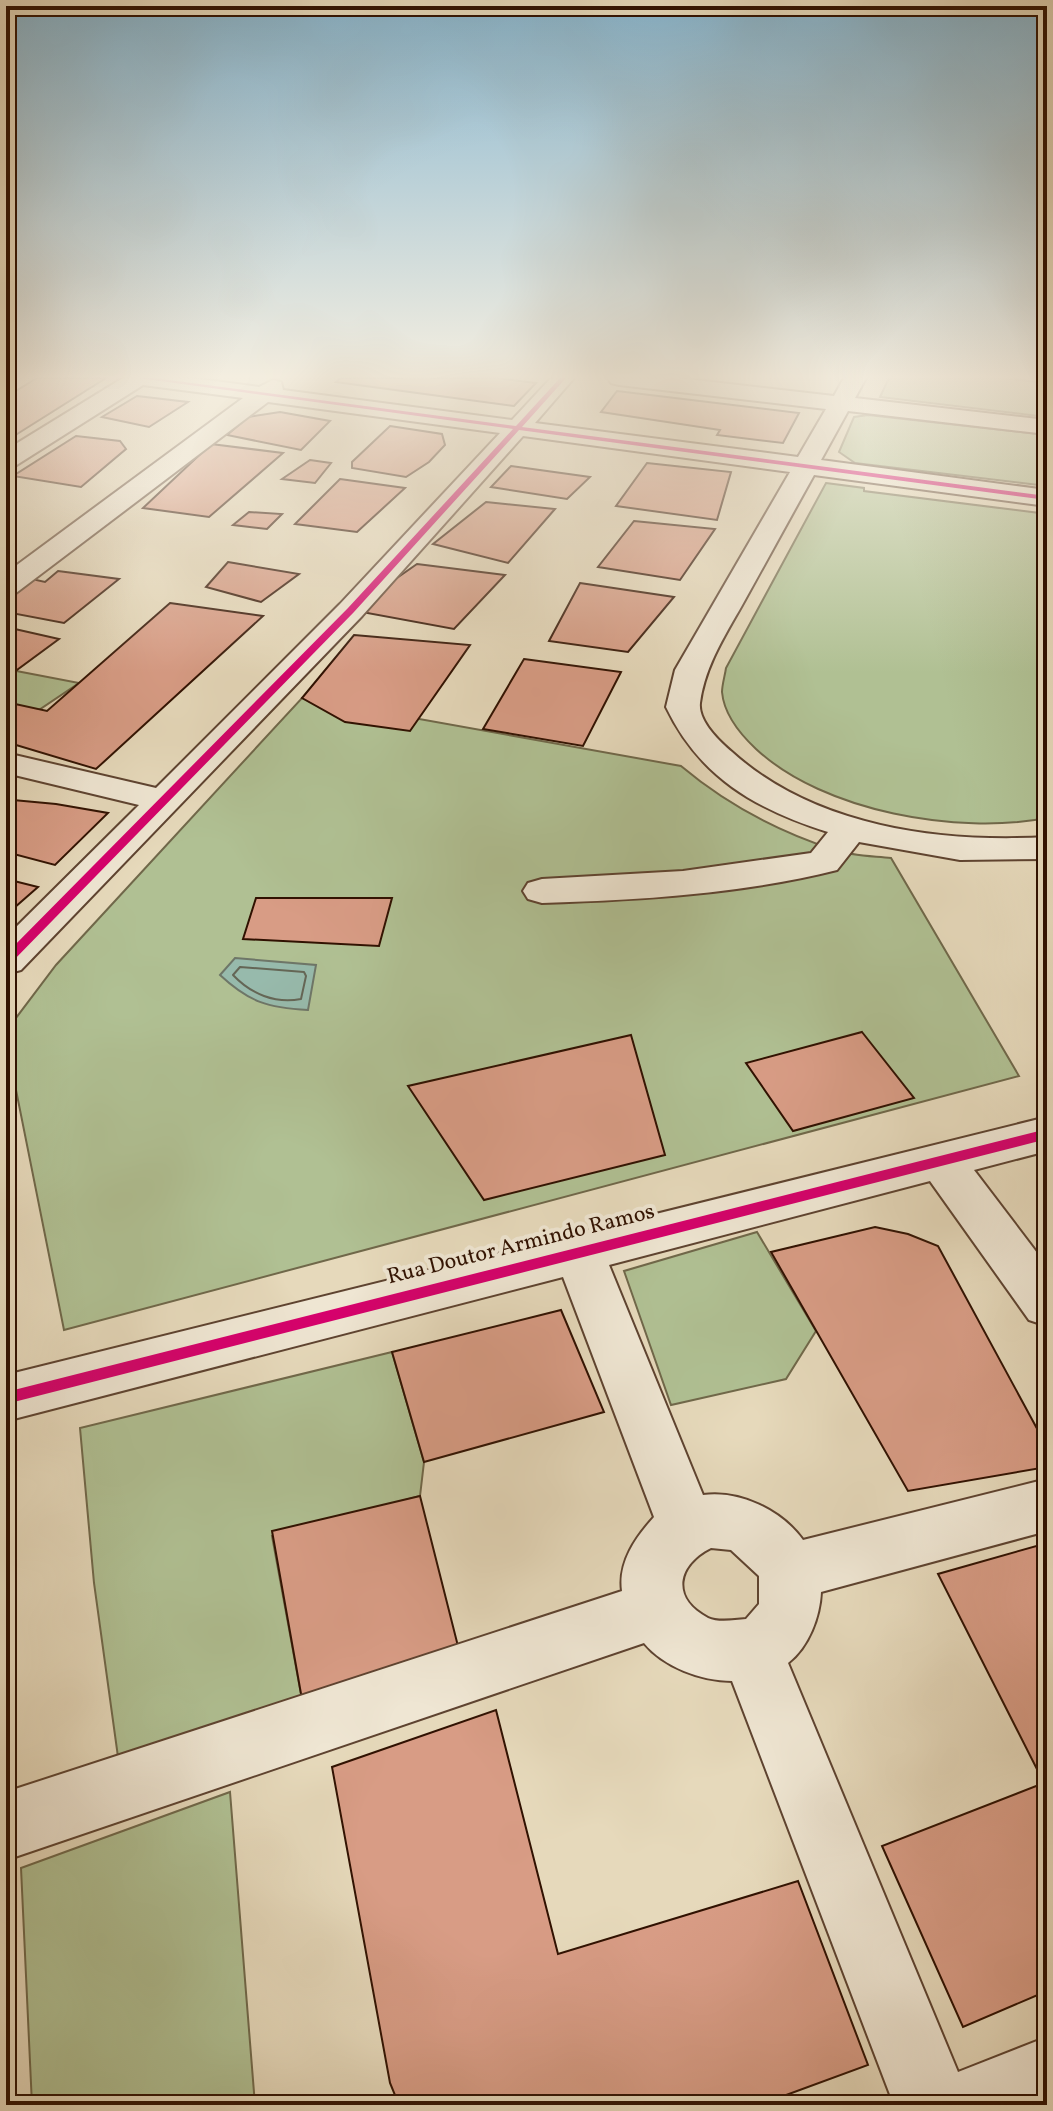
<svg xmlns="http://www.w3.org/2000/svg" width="1053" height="2111" font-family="Vollkorn,serif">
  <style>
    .green { fill: #b0c093; stroke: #70684a; stroke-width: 2 }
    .water { fill: #97baac; stroke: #6e7668; stroke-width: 2 }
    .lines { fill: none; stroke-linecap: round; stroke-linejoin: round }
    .shore { stroke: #646656; stroke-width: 2 }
    .building { fill: #d89c85; stroke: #301101; stroke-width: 2 }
    .minor-casing { stroke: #5e4330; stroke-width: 4 }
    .minor { fill: #efe6d3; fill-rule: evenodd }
    .cycleway-casing { stroke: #efe6d3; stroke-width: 5 }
    .cycleway { fill: #d6006c; fill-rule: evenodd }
    .labels { text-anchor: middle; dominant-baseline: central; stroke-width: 8; stroke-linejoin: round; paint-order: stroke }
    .street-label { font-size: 22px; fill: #301101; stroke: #efe6d3 }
  </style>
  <rect width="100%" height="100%" fill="#e6d9bb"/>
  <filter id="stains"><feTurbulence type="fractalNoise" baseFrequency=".0025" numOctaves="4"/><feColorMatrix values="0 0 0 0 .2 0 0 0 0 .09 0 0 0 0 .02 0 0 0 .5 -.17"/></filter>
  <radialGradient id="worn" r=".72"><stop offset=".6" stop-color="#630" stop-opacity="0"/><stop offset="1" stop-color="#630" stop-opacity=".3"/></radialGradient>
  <g class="green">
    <path d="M 889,378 L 1004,378 L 1047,383 L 1047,417 L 880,397 Z"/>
    <path d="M 868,415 L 1047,435 L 1047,486 L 855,463 L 839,452 L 854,417 Z"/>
    <path d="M 826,483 L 864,488 L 864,491 L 1047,514 L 1047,818 C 958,835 824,812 756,749 C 740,734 724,715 722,692 C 722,685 725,675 726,668 Z"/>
    <path d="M 6,669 L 79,683 L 6,732 Z"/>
    <path d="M 302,698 L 681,766 C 725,803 779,832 835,850 C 852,856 873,856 891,858 L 1019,1076 L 64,1330 L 11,1065 L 16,1018 L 56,965 Z"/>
    <path d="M 757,1232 L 816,1331 L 786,1379 L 671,1405 L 624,1271 Z"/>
    <path d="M 392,1352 L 424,1462 L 420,1496 L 272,1536 L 303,1705 L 118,1757 L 94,1583 L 80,1428 Z"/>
    <path d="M 230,1792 L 255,2105 L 32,2105 L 21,1868 Z"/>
  </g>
  <path class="water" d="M 235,958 L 316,965 L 308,1010 C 268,1008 249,1002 220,975 Z"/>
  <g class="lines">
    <path class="shore" d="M 240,967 L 304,972 L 306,976 L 301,999 C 275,1004 251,994 233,975 Z"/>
  </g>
  <g class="building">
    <path d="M 37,378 L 106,378 L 6,441 L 6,397 Z"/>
    <path d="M 341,378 L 496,378 L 536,383 L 514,406 L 336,382 Z"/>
    <path d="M 617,391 L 799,413 L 783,443 L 717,435 L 720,430 L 601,412 Z"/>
    <path d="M 137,396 L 188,402 L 149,427 L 102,417 Z"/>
    <path d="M 280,412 L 330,421 L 301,450 L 227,435 L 248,417 Z"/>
    <path d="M 390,426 L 442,434 L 445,445 L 429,462 L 406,477 L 352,468 L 352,462 Z"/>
    <path d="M 76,436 L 120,441 L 126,449 L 81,487 L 13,476 Z"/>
    <path d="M 211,444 L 283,453 L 209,517 L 143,508 Z"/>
    <path d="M 310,460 L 331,463 L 315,483 L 282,479 Z"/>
    <path d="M 647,463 L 731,472 L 717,520 L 616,506 Z"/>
    <path d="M 511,466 L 590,477 L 567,499 L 491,487 Z"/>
    <path d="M 340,479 L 405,488 L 357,532 L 295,524 Z"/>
    <path d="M 486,502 L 555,509 L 508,563 L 433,544 Z"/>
    <path d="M 249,512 L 282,514 L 267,529 L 233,525 Z"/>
    <path d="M 634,521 L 715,529 L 680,580 L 598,567 Z"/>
    <path d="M 228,562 L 299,574 L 261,602 L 206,587 Z"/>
    <path d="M 417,564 L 505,575 L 454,629 L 351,610 Z"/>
    <path d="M 58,571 L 119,579 L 64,623 L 6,612 L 6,599 L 32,579 L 45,582 Z"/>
    <path d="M 580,583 L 674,597 L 628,652 L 549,641 Z"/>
    <path d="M 170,603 L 263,616 L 96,769 L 6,742 L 6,702 L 47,711 Z"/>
    <path d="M 6,627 L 59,639 L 6,678 Z"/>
    <path d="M 354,635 L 470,645 L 410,731 L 345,722 L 302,698 Z"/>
    <path d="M 524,659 L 621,672 L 583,746 L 483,729 Z"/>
    <path d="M 13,800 L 56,804 L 108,813 L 55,865 L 6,852 L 6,805 Z"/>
    <path d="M 6,879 L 38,887 L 6,915 Z"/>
    <path d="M 256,898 L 392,898 L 379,946 L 243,939 Z"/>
    <path d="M 862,1032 L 914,1098 L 793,1131 L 746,1063 Z"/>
    <path d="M 631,1035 L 665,1155 L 484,1200 L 408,1086 Z"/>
    <path d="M 875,1227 L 908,1234 L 938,1246 L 1047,1447 L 1047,1467 L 908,1491 L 771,1252 Z"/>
    <path d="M 561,1310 L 604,1412 L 424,1462 L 392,1352 Z"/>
    <path d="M 420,1496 L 461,1658 L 303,1705 L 272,1531 Z"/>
    <path d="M 1047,1543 L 1047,1991 L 963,2027 L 882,1846 L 1044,1783 L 938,1574 Z"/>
    <path d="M 496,1710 L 558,1954 L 798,1881 L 868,2065 L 759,2105 L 399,2105 L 390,2083 L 332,1767 Z"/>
  </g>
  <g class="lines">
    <g class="minor-casing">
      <g id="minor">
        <path d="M 123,378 L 192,378 L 259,387 L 273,380 L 281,382 L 283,390 L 512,420 L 551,378 L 574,378 L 535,423 L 798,457 L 826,409 L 619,385 L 611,383 L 608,378 L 678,378 L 834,396 L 844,378 L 866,378 L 855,398 L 1047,420 L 1047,434 L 848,411 L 821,460 L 1047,490 L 1047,506 L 814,475 C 791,516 769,557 746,598 C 728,631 705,664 700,703 C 698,721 719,741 732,752 C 815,827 939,843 1047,837 L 1047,859 L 960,860 L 859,842 L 837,870 C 742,894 640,900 542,903 L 528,899 L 523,891 L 528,883 L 542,879 L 683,871 L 811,853 L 828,832 C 756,809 700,778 666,707 L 675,670 L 790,472 L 523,436 L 362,616 L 21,970 L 6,974 L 6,937 L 139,805 L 6,773 L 6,753 L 156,788 L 340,604 L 500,433 L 268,402 L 16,593 L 6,596 L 6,573 L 243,398 L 143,385 L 15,466 L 6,469 L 6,450 Z"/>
        <path d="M 1047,1117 L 1047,1151 L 974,1170 L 1047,1266 L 1047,1326 L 1029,1320 L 930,1181 L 609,1265 L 703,1495 C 741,1490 782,1511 803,1540 L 1047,1479 L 1047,1531 L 821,1592 C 820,1616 809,1647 788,1663 L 958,2072 L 1047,2037 L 1047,2105 L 894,2105 L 732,1681 C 701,1681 664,1667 644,1643 L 6,1860 L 6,1792 L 622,1591 C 618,1562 636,1537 654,1517 L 563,1277 L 6,1421 L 6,1375 L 559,1238 L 578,1231 L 583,1232 ZM 711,1548 L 731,1550 L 759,1576 L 759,1604 L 746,1619 C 735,1620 718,1623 708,1618 C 670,1598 677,1565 711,1548 Z"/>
      </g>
    </g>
    <use href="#minor" class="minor"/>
    <g class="cycleway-casing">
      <g id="cycleway">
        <path d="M 138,378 L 154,378 L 516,426 L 560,378 L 566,378 L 522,427 L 1047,496 L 1047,500 L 519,430 L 354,612 L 10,964 L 6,965 L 6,954 L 348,608 L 513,429 Z"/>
        <path d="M 1047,1129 L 1047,1139 L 6,1404 L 6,1392 Z"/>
      </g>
    </g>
    <use href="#cycleway" class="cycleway"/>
  </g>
  <linearGradient id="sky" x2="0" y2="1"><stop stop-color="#87b6d0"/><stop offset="0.56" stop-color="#f4eee0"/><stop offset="1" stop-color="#f4eee0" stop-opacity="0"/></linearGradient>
  <rect width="1053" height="673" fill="url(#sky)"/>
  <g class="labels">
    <g class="street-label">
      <text transform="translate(521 1245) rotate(-14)">Rua Doutor Armindo Ramos</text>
    </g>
  </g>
  <rect width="1053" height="2111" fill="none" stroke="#e6d9bb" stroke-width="32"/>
  <rect x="8" y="8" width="1037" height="2095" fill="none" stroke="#301101" stroke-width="4"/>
  <rect x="16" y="16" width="1021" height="2079" fill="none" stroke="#301101" stroke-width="2"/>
  <rect width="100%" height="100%" filter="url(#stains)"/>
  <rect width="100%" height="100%" fill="url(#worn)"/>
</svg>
